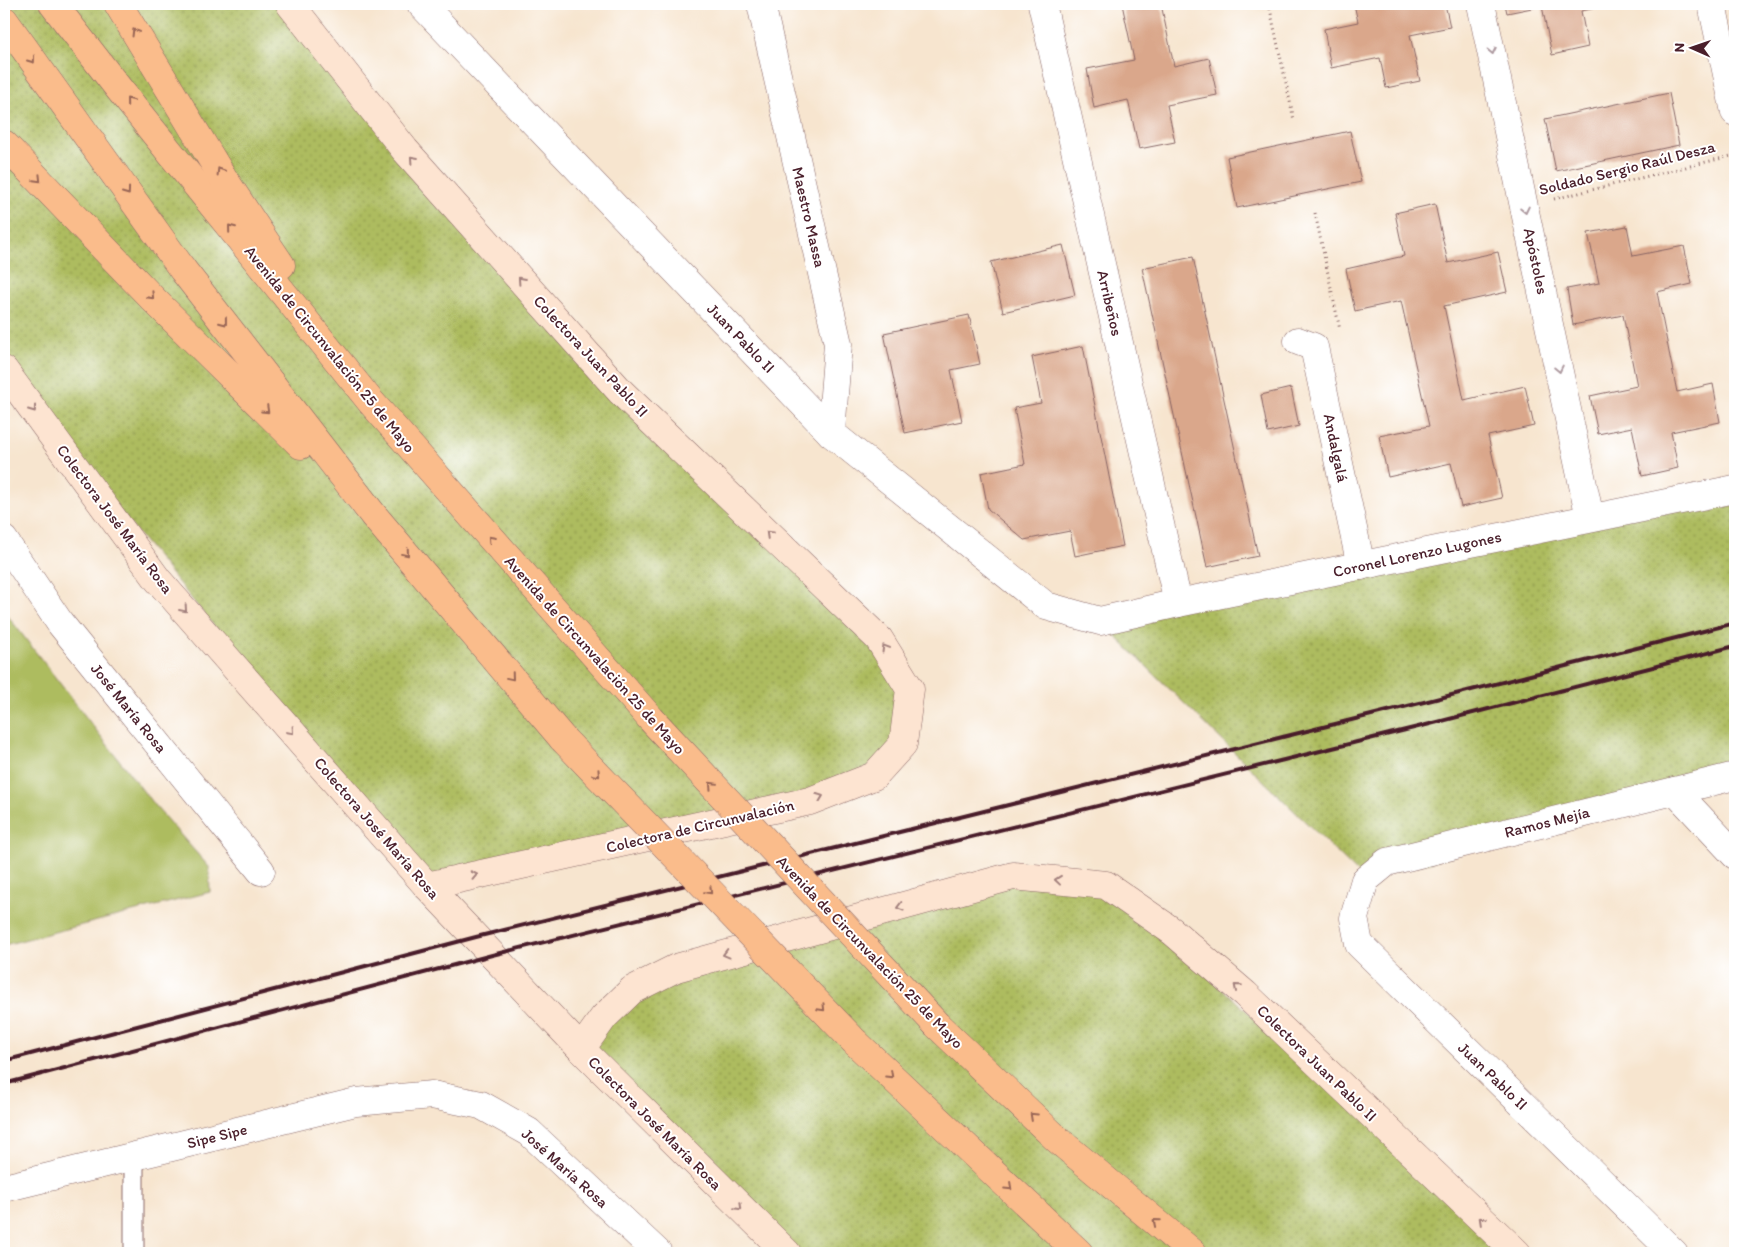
<svg xmlns="http://www.w3.org/2000/svg" width="1739" height="1257" font-family="Itim,sans-serif">
  <style>
    .grass { fill: url(#grass-dots); stroke: #7c6e44 }
    .park { fill: #adbc5e; stroke: #7c6e44 }
    .building { fill: #daa78b }
    .lines { fill: none; stroke-linecap: round; stroke-linejoin: round }
    .lane-casing { stroke: #876464; stroke-width: 21 }
    .street-casing { stroke: #876464; stroke-width: 29 }
    .secondary-casing { stroke: #876464; stroke-width: 29 }
    .highway-casing { stroke: #876464; stroke-width: 29 }
    .path { stroke: #876464; stroke-width: 3; stroke-dasharray: 1 4; stroke-linecap: butt }
    .lane { stroke: #fff; stroke-width: 19 }
    .street { stroke: #fff; stroke-width: 28 }
    .secondary { stroke: #fde4d1; stroke-width: 28 }
    .highway { stroke: #fabc8b; stroke-width: 28 }
    .rail { stroke: #4a1f2b; stroke-width: 4 }
    .highway-bridge-casing { stroke: #876464; stroke-width: 29; stroke-linecap: butt }
    .highway-bridge { stroke: #fabc8b; stroke-width: 28 }
    .oneway { stroke: #996656 }
    .oneway2 { stroke: #ae9aa0 }
    .oneway3 { stroke: #a4827e }
    .labels { text-anchor: middle; dominant-baseline: central; stroke-width: 4; stroke-linejoin: round; paint-order: stroke }
    .street-label { font-size: 16px; fill: #4a1f2b; stroke: #fff }
  </style>
  <defs>
    <pattern id="grass-dots" width="8" height="8" patternUnits="userSpaceOnUse" patternTransform="scale(1.25)"><rect width="8" height="8" fill="#adbc5e"/><path d="M2 2h.1M6 6h.1" fill="none" stroke="#8f984e" stroke-width="1.8" stroke-linecap="round"/></pattern>
  </defs>
  <rect width="100%" height="100%" fill="#fff"/>
  <filter id="ink" filterUnits="userSpaceOnUse"><feTurbulence type="fractalNoise" baseFrequency=".02" numOctaves="2"/><feDisplacementMap in="SourceGraphic" scale="10" xChannelSelector="R" yChannelSelector="G"/><feConvolveMatrix kernelMatrix="1 2 1 2 8 2 1 2 1" color-interpolation-filters="sRGB"/></filter>
  <filter id="wash" filterUnits="userSpaceOnUse"><feTurbulence type="fractalNoise" baseFrequency=".0096" numOctaves="4" result="noise"/><feDisplacementMap in="SourceGraphic" scale="20" xChannelSelector="R" yChannelSelector="G"/><feGaussianBlur stdDeviation="1.12" result="paint"/><feColorMatrix in="noise" values="0 0 0 0 0 0 0 0 0 0 0 0 0 0 0 0 0 1.4 0 .05"/><feComposite in="paint" operator="in"/></filter>
  <g filter="url(#wash)">
    <rect width="100%" height="100%" fill="#f7e5cf"/>
    <g class="grass">
      <path d="M 4,4 L 290,4 L 405,150 L 910,689 L 903,744 L 874,776 L 427,886 L 4,370 Z"/>
      <path d="M 1735,489 L 1735,776 L 1365,880 L 1100,621 Z"/>
      <path d="M 1013,876 L 1106,885 L 1517,1253 L 787,1253 L 581,1049 L 632,990 Z"/>
    </g>
    <path class="park" d="M 4,611 L 154,805 L 209,867 L 210,892 L 4,945 Z"/>
    <g id="blocks">
      <g class="building">
        <path d="M 1122,4 L 1161,4 L 1174,66 L 1209,58 L 1217,95 L 1167,105 L 1175,142 L 1139,149 L 1128,100 L 1094,108 L 1087,69 L 1134,60 Z"/>
        <path d="M 1354,4 L 1445,4 L 1450,27 L 1410,35 L 1420,81 L 1386,88 L 1380,58 L 1331,68 L 1324,29 L 1358,22 Z"/>
        <path d="M 1505,4 L 1611,4 L 1611,5 L 1581,11 L 1588,47 L 1552,55 L 1542,6 L 1507,13 Z"/>
        <path d="M 1669,93 L 1679,145 L 1556,171 L 1545,119 Z"/>
        <path d="M 1350,131 L 1361,182 L 1237,208 L 1227,157 Z"/>
        <path d="M 1435,204 L 1448,263 L 1498,252 L 1507,292 L 1444,306 L 1464,400 L 1525,386 L 1534,426 L 1488,436 L 1502,498 L 1461,507 L 1451,463 L 1388,477 L 1379,436 L 1429,426 L 1401,301 L 1355,311 L 1346,269 L 1404,256 L 1395,213 Z"/>
        <path d="M 1627,226 L 1633,256 L 1684,246 L 1692,284 L 1657,292 L 1677,392 L 1713,384 L 1720,422 L 1671,432 L 1678,468 L 1642,476 L 1632,427 L 1598,434 L 1590,396 L 1637,386 L 1623,315 L 1573,325 L 1567,289 L 1599,283 L 1588,233 Z"/>
        <path d="M 1063,245 L 1075,295 L 1003,312 L 991,262 Z"/>
        <path d="M 1193,257 L 1258,556 L 1207,567 L 1142,268 Z"/>
        <path d="M 969,315 L 980,364 L 951,370 L 962,421 L 905,433 L 884,333 Z"/>
        <path d="M 1083,346 L 1123,546 L 1075,556 L 1070,531 L 1024,540 L 988,509 L 981,473 L 1025,464 L 1014,408 L 1041,403 L 1032,357 Z"/>
        <path d="M 1291,388 L 1299,426 L 1268,433 L 1261,395 Z"/>
      </g>
    </g>
  </g>
  <g filter="url(#ink)">
    <use href="#blocks" fill-opacity="0" stroke="#876464" stroke-width="1"/>
    <g class="lines">
      <g class="lane-casing">
        <path id="lane" d="M 134,1253 L 134,1156"/>
      </g>
      <g class="street-casing">
        <g id="street">
          <path d="M 421,4 L 831,433 L 1046,606 L 1100,621 L 1178,603 L 1735,489"/>
          <path d="M 761,4 L 838,344 L 831,433"/>
          <path d="M 1042,4 L 1178,603"/>
          <path d="M 1481,4 L 1590,518"/>
          <path d="M 1712,4 L 1735,112"/>
          <path d="M 1298,341 L 1314,347 L 1361,566"/>
          <path d="M 4,540 L 60,623 L 261,871"/>
          <path d="M 1675,791 L 1735,855"/>
          <path d="M 4,1188 L 356,1102 L 432,1095 L 481,1105 L 529,1132 L 658,1253"/>
          <path d="M 1674,1253 L 1359,944 L 1354,918 L 1365,880 L 1387,862 L 1735,776"/>
        </g>
      </g>
      <g class="secondary-casing">
        <g id="secondary">
          <path d="M 290,4 L 405,150 L 621,392 L 879,639 L 910,689 L 903,744 L 874,776 L 810,801 L 427,886"/>
          <path d="M 4,370 L 158,580 L 427,886 L 581,1049 L 787,1253"/>
          <path d="M 581,1049 L 604,1017 L 632,990 L 676,968 L 1013,876 L 1106,885 L 1172,931 L 1245,994 L 1517,1253"/>
        </g>
      </g>
      <g class="highway-casing">
        <g id="highway">
          <path d="M 53,4 L 119,89 L 371,402 L 651,719"/>
          <path d="M 118,4 L 222,176 L 281,265"/>
          <path d="M 4,20 L 183,270 L 374,516 L 563,739"/>
          <path d="M 4,144 L 153,299 L 301,445"/>
          <path d="M 937,1025 L 1058,1140 L 1193,1253"/>
          <path d="M 855,1042 L 1079,1253"/>
        </g>
      </g>
      <g class="path">
        <path d="M 1269,4 L 1294,120"/>
        <path d="M 1554,199 L 1735,155"/>
        <path d="M 1315,213 L 1340,330"/>
      </g>
      <use href="#lane" class="lane"/>
      <use href="#street" class="street"/>
      <use href="#secondary" class="secondary"/>
      <use href="#highway" class="highway"/>
      <g class="rail">
        <path d="M 4,1061 L 476,937 L 1424,702 L 1735,623"/>
        <path d="M 4,1084 L 492,955 L 1426,725 L 1735,646"/>
      </g>
      <g class="highway-bridge-casing">
        <g id="highway-bridge">
          <path d="M 651,719 L 937,1025"/>
          <path d="M 563,739 L 855,1042"/>
        </g>
      </g>
      <use href="#highway-bridge" class="highway-bridge"/>
    </g>
    <defs><path id="oneway-chevron" d="M-2-3.5L2.5 0L-2 3.5" fill="none" stroke-width="1.6" stroke-linecap="round" stroke-linejoin="round" transform="scale(1.25)"/></defs>
    <g class="oneway">
      <use href="#oneway-chevron" transform="translate(135 32) rotate(-121)"/>
      <use href="#oneway-chevron" transform="translate(32 60) rotate(54)"/>
      <use href="#oneway-chevron" transform="translate(129 101) rotate(-129)"/>
      <use href="#oneway-chevron" transform="translate(220 171) rotate(-122)"/>
      <use href="#oneway-chevron" transform="translate(38 179) rotate(46)"/>
      <use href="#oneway-chevron" transform="translate(127 192) rotate(54)"/>
      <use href="#oneway-chevron" transform="translate(231 228) rotate(-129)"/>
      <use href="#oneway-chevron" transform="translate(151 296) rotate(46)"/>
      <use href="#oneway-chevron" transform="translate(224 322) rotate(52)"/>
      <use href="#oneway-chevron" transform="translate(266 410) rotate(44)"/>
      <use href="#oneway-chevron" transform="translate(491 539) rotate(-132)"/>
      <use href="#oneway-chevron" transform="translate(406 553) rotate(50)"/>
      <use href="#oneway-chevron" transform="translate(511 677) rotate(50)"/>
      <use href="#oneway-chevron" transform="translate(597 774) rotate(46)"/>
      <use href="#oneway-chevron" transform="translate(712 785) rotate(-133)"/>
      <use href="#oneway-chevron" transform="translate(709 891) rotate(46)"/>
      <use href="#oneway-chevron" transform="translate(822 1008) rotate(46)"/>
      <use href="#oneway-chevron" transform="translate(890 1075) rotate(43)"/>
      <use href="#oneway-chevron" transform="translate(1033 1116) rotate(-137)"/>
      <use href="#oneway-chevron" transform="translate(1009 1187) rotate(43)"/>
      <use href="#oneway-chevron" transform="translate(1156 1222) rotate(-140)"/>
    </g>
    <g class="oneway2">
      <use href="#oneway-chevron" transform="translate(1492 51) rotate(78)"/>
      <use href="#oneway-chevron" transform="translate(1525 210) rotate(78)"/>
      <use href="#oneway-chevron" transform="translate(1559 369) rotate(78)"/>
    </g>
    <g class="oneway3">
      <use href="#oneway-chevron" transform="translate(413 159) rotate(-132)"/>
      <use href="#oneway-chevron" transform="translate(521 280) rotate(-132)"/>
      <use href="#oneway-chevron" transform="translate(33 409) rotate(54)"/>
      <use href="#oneway-chevron" transform="translate(769 534) rotate(-136)"/>
      <use href="#oneway-chevron" transform="translate(184 609) rotate(49)"/>
      <use href="#oneway-chevron" transform="translate(885 648) rotate(-121)"/>
      <use href="#oneway-chevron" transform="translate(291 731) rotate(49)"/>
      <use href="#oneway-chevron" transform="translate(820 797) rotate(-21)"/>
      <use href="#oneway-chevron" transform="translate(474 875) rotate(-12)"/>
      <use href="#oneway-chevron" transform="translate(1058 880) rotate(-174)"/>
      <use href="#oneway-chevron" transform="translate(900 907) rotate(165)"/>
      <use href="#oneway-chevron" transform="translate(726 954) rotate(165)"/>
      <use href="#oneway-chevron" transform="translate(1237 987) rotate(-139)"/>
      <use href="#oneway-chevron" transform="translate(739 1207) rotate(45)"/>
      <use href="#oneway-chevron" transform="translate(1482 1220) rotate(-137)"/>
    </g>
  </g>
  <g class="labels">
    <g class="street-label">
      <text transform="translate(1627 168) rotate(-14)">Soldado Sergio Raúl Desza</text>
      <text transform="translate(809 217) rotate(77)">Maestro Massa</text>
      <text transform="translate(1536 261) rotate(78)">Apóstoles</text>
      <text transform="translate(1110 303) rotate(77)">Arribeños</text>
      <text transform="translate(741 338) rotate(46)">Juan Pablo II</text>
      <text transform="translate(330 349) rotate(51)">Avenida de Circunvalación 25 de Mayo</text>
      <text transform="translate(591 356) rotate(47)">Colectora Juan Pablo II</text>
      <text transform="translate(1336 448) rotate(78)">Andalgalá</text>
      <text transform="translate(115 519) rotate(53)">Colectora José María Rosa</text>
      <text transform="translate(1417 554) rotate(-12)">Coronel Lorenzo Lugones</text>
      <text transform="translate(595 655) rotate(48)">Avenida de Circunvalación 25 de Mayo</text>
      <text transform="translate(129 708) rotate(51)">José María Rosa</text>
      <text transform="translate(1547 822) rotate(-14)">Ramos Mejía</text>
      <text transform="translate(700 826) rotate(-13)">Colectora de Circunvalación</text>
      <text transform="translate(377 828) rotate(49)">Colectora José María Rosa</text>
      <text transform="translate(870 952) rotate(46)">Avenida de Circunvalación 25 de Mayo</text>
      <text transform="translate(1317 1063) rotate(44)">Colectora Juan Pablo II</text>
      <text transform="translate(1493 1076) rotate(44)">Juan Pablo II</text>
      <text transform="translate(655 1123) rotate(45)">Colectora José María Rosa</text>
      <text transform="translate(217 1136) rotate(-14)">Sipe Sipe</text>
      <text transform="translate(565 1168) rotate(42)">José María Rosa</text>
    </g>
  </g>
  <rect width="1739" height="1257" fill="none" stroke="#fff" stroke-width="20"/>
  <g transform="translate(1692 48) rotate(272)" stroke="#ffffff" stroke-width="4" paint-order="stroke">
  <path d="M0-4L9 19L0 12L-9 19Z" fill="#4a1f2b"/>
  <text y="-8" font-size="14" font-weight="bold" text-anchor="middle" fill="#4a1f2b">N</text>
  </g>
</svg>
